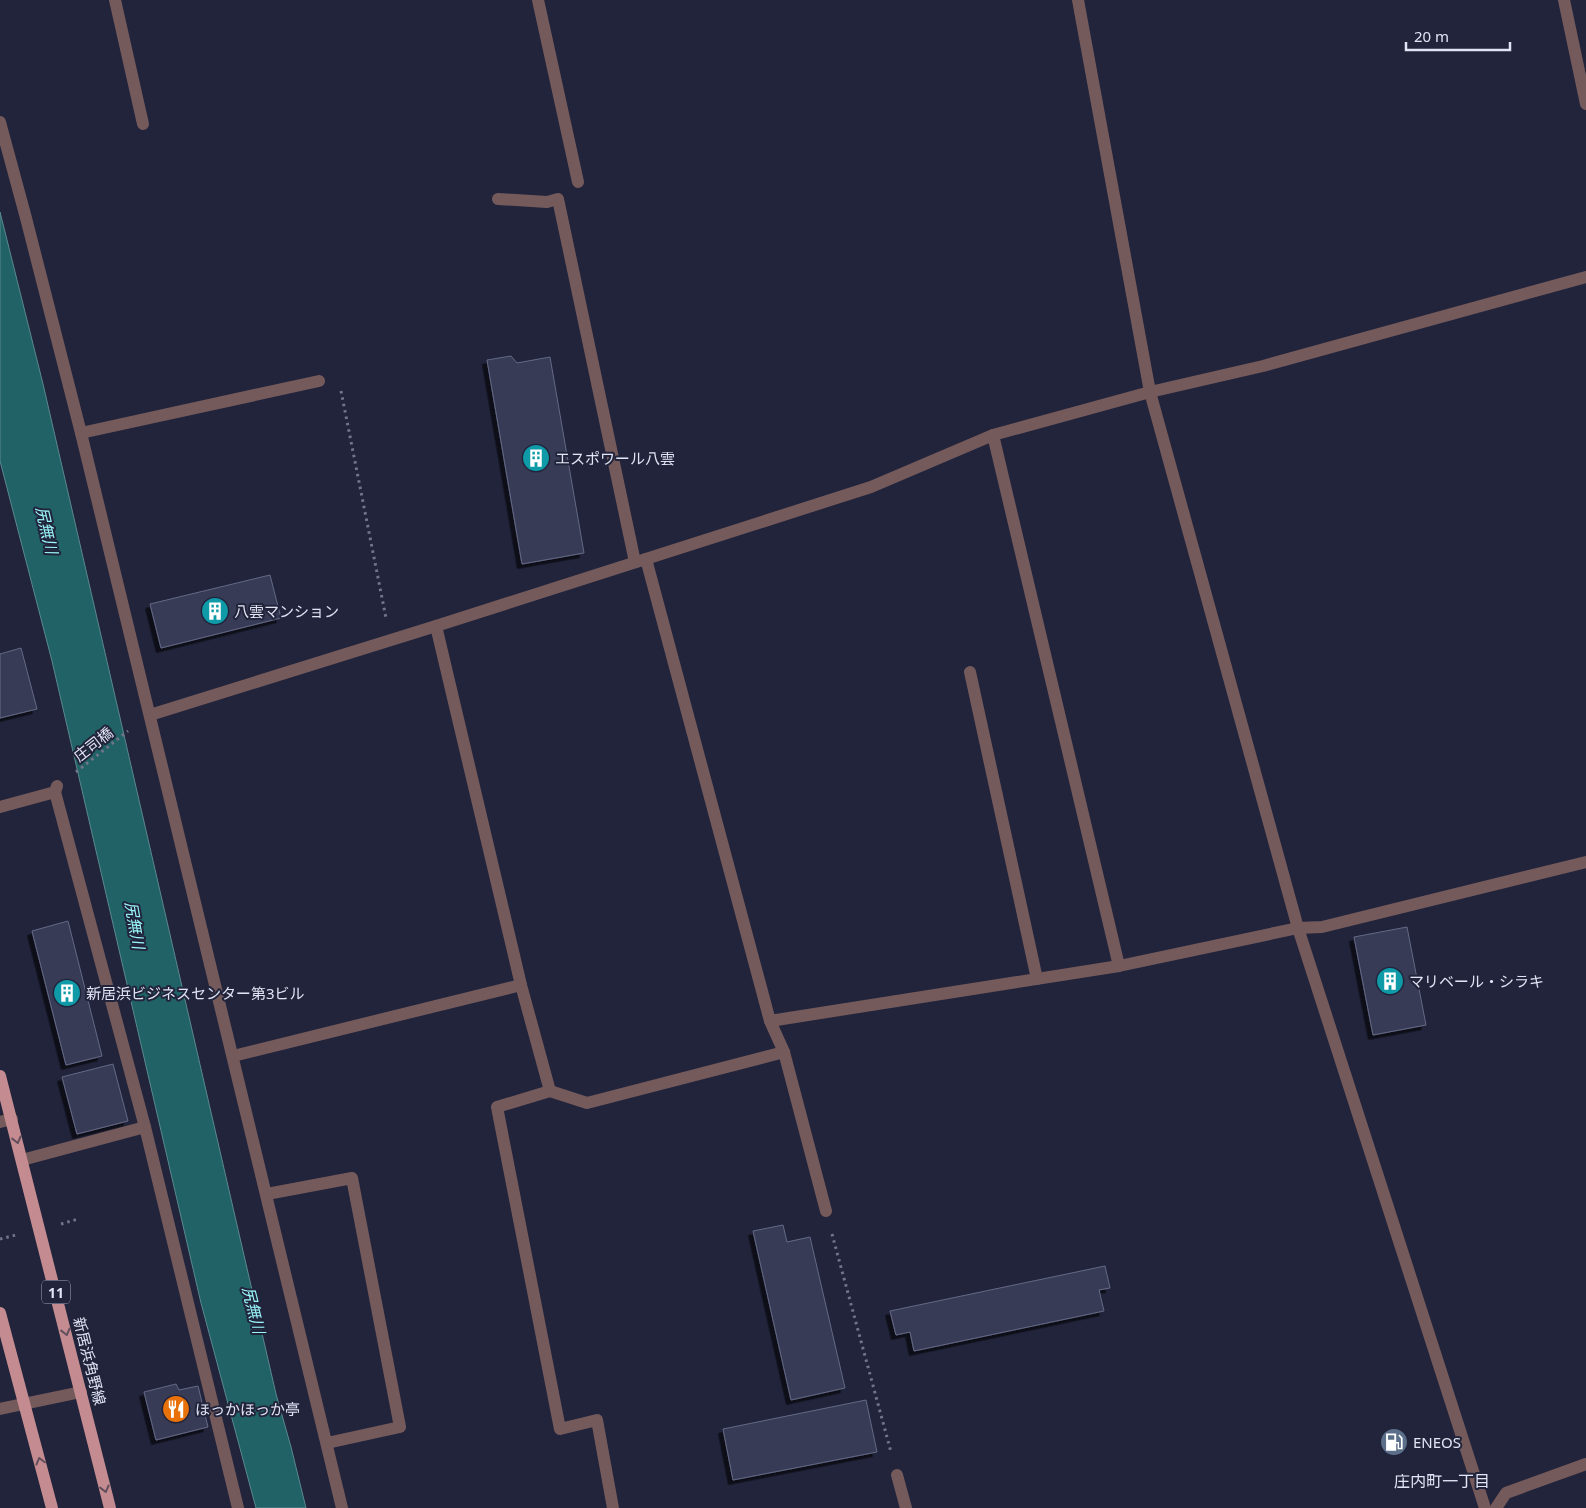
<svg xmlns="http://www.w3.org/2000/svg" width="1586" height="1508" font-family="'Noto Sans','Noto Sans JP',sans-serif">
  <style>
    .water { fill: #206265; stroke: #5a8990 }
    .building { fill: #373b54; stroke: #656a86; filter: url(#shadow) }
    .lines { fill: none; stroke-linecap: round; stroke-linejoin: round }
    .path { stroke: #727589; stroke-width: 3; stroke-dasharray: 2.5 4; stroke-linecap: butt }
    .minor { stroke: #755a5c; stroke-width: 12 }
    .major { stroke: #c48c91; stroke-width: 12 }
    .oneway { stroke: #624e5d }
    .labels { text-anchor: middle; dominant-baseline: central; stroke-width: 4; stroke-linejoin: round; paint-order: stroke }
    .shield { fill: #21243b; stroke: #a7aabc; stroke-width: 1 }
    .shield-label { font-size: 14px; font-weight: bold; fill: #e1e4f4 }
    .poi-label { font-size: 15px; fill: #e1e4f4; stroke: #21243b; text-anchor: start }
    .street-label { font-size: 15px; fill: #e1e4f4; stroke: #21243b }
    .water-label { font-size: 16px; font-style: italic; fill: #99f6fa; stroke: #21243b }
    .neighbourhood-label { font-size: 16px; fill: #e1e4f4; stroke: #21243b }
  </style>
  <defs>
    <filter id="shadow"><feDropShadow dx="-4.5" dy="4.5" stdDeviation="0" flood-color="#0009"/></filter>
  </defs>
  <rect width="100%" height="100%" fill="#21243b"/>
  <path class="water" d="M 0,212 L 43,384 L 276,1394 L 291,1447 L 306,1508 L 256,1508 L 201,1303 L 52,661 L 0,461 Z"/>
  <g class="building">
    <path d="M 511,356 L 517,363 L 550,357 L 584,553 L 522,564 L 487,360 Z"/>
    <path d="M 270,575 L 281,618 L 161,648 L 150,604 Z"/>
    <path d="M 21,648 L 37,709 L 0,718 L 0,654 Z"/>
    <path d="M 68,921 L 102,1056 L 66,1065 L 32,931 Z"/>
    <path d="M 1407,927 L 1426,1025 L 1373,1035 L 1354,937 Z"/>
    <path d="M 113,1064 L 128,1121 L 77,1134 L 62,1077 Z"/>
    <path d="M 783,1225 L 787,1242 L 810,1237 L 845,1388 L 791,1400 L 753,1231 Z"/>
    <path d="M 1105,1266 L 1110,1288 L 1099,1290 L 1104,1311 L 914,1351 L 910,1332 L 896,1335 L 890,1311 Z"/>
    <path d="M 176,1384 L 179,1390 L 198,1386 L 208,1427 L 156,1440 L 144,1392 Z"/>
    <path d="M 866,1400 L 877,1452 L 733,1480 L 723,1429 Z"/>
  </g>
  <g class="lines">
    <g class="path">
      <path d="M 341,391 L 386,618"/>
      <path d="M 76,772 L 128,731"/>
      <path d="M 61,1224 L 78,1219"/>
      <path d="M 832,1234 L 891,1452"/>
      <path d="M 0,1239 L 16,1235"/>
    </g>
    <g class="minor">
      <path d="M 115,0 L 143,124"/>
      <path d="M 538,0 L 578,182"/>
      <path d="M 1078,0 L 1150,392 L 1298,928 L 1485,1508"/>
      <path d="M 1564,0 L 1586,104"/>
      <path d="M 0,122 L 26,218 L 81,433 L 342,1508"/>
      <path d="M 498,199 L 547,202 L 558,199 L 635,562"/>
      <path d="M 81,433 L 319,381"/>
      <path d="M 993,435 L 1119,966"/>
      <path d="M 646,559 L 770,1021 L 1119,966 L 1298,928 L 1322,927 L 1586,862"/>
      <path d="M 436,626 L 521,985 L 550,1091 L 587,1103 L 784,1052"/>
      <path d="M 970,672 L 1037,979"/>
      <path d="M 150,715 L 436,626 L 871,487 L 993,435 L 1150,392 L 1263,366 L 1586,277"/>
      <path d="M 55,792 L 145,1127"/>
      <path d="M 0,807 L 55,792 L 57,786"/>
      <path d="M 770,1021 L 784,1052 L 826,1211"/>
      <path d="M 233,1056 L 521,985"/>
      <path d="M 550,1091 L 497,1107 L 560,1429 L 597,1420 L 613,1508"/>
      <path d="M 0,1122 L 12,1119"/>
      <path d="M 22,1160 L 145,1127 L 238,1508"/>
      <path d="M 267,1194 L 352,1178 L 400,1427 L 327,1443"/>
      <path d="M 0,1409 L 81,1392"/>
      <path d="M 897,1475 L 906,1508"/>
      <path d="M 1496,1508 L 1506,1493 L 1586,1464"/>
    </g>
    <g class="major">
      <path d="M 0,1076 L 110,1508"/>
      <path d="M 0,1313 L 52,1508"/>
    </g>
  </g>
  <defs><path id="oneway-chevron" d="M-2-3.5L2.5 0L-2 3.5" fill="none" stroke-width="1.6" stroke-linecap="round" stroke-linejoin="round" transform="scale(1.25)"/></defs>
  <g class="oneway">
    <use href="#oneway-chevron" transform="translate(17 1140) rotate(76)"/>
    <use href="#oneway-chevron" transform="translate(66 1332) rotate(76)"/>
    <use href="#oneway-chevron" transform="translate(40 1461) rotate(-105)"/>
    <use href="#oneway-chevron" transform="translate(105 1489) rotate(76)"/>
  </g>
  <defs>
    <g id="building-disc" transform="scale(1.4375)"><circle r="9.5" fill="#0f9aa8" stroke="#21243b"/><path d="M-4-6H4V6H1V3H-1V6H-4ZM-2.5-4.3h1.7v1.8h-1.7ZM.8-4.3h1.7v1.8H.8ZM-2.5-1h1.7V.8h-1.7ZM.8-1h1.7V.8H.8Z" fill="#fff"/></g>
    <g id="restaurant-disc" transform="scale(1.4375)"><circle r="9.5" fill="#e8710a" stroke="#21243b"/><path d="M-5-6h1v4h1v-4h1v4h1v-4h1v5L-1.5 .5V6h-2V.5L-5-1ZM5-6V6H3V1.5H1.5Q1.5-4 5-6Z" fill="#fff"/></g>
    <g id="fuel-disc" transform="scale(1.4375)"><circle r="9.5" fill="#5c6f8a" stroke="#21243b"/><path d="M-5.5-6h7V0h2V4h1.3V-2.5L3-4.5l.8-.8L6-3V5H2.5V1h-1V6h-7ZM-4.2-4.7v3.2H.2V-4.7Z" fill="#fff"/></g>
  </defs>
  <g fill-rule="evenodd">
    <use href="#building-disc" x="536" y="458"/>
    <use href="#building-disc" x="215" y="611"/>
    <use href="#building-disc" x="1390" y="981"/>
    <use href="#building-disc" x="67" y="993"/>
    <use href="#restaurant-disc" x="176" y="1409"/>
    <use href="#fuel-disc" x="1394" y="1442"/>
  </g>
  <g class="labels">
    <rect class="shield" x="42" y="1280.5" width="28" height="23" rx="4"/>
    <g class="shield-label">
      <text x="56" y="1292">11</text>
    </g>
    <g class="poi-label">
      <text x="555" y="458">エスポワール八雲</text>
      <text x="234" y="611">八雲マンション</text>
      <text x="1409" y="981">マリベール・シラキ</text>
      <text x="86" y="993">新居浜ビジネスセンター第3ビル</text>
      <text x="195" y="1409">ほっかほっか亭</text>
      <text x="1413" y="1442">ENEOS</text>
    </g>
    <g class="street-label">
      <text transform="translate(93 744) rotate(-38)">庄司橋</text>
      <text transform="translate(90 1361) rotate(76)">新居浜角野線</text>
    </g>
    <g class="water-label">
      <text transform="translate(47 530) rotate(77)">尻無川</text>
      <text transform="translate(135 925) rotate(80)">尻無川</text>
      <text transform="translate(254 1310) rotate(76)">尻無川</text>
    </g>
    <g class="neighbourhood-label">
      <text x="1442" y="1481">庄内町一丁目</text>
    </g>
  </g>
  <path d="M1406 42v8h104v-8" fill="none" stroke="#e1e4f4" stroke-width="2.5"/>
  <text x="1414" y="42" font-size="15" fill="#e1e4f4" stroke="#21243b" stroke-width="4" paint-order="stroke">20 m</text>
</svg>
